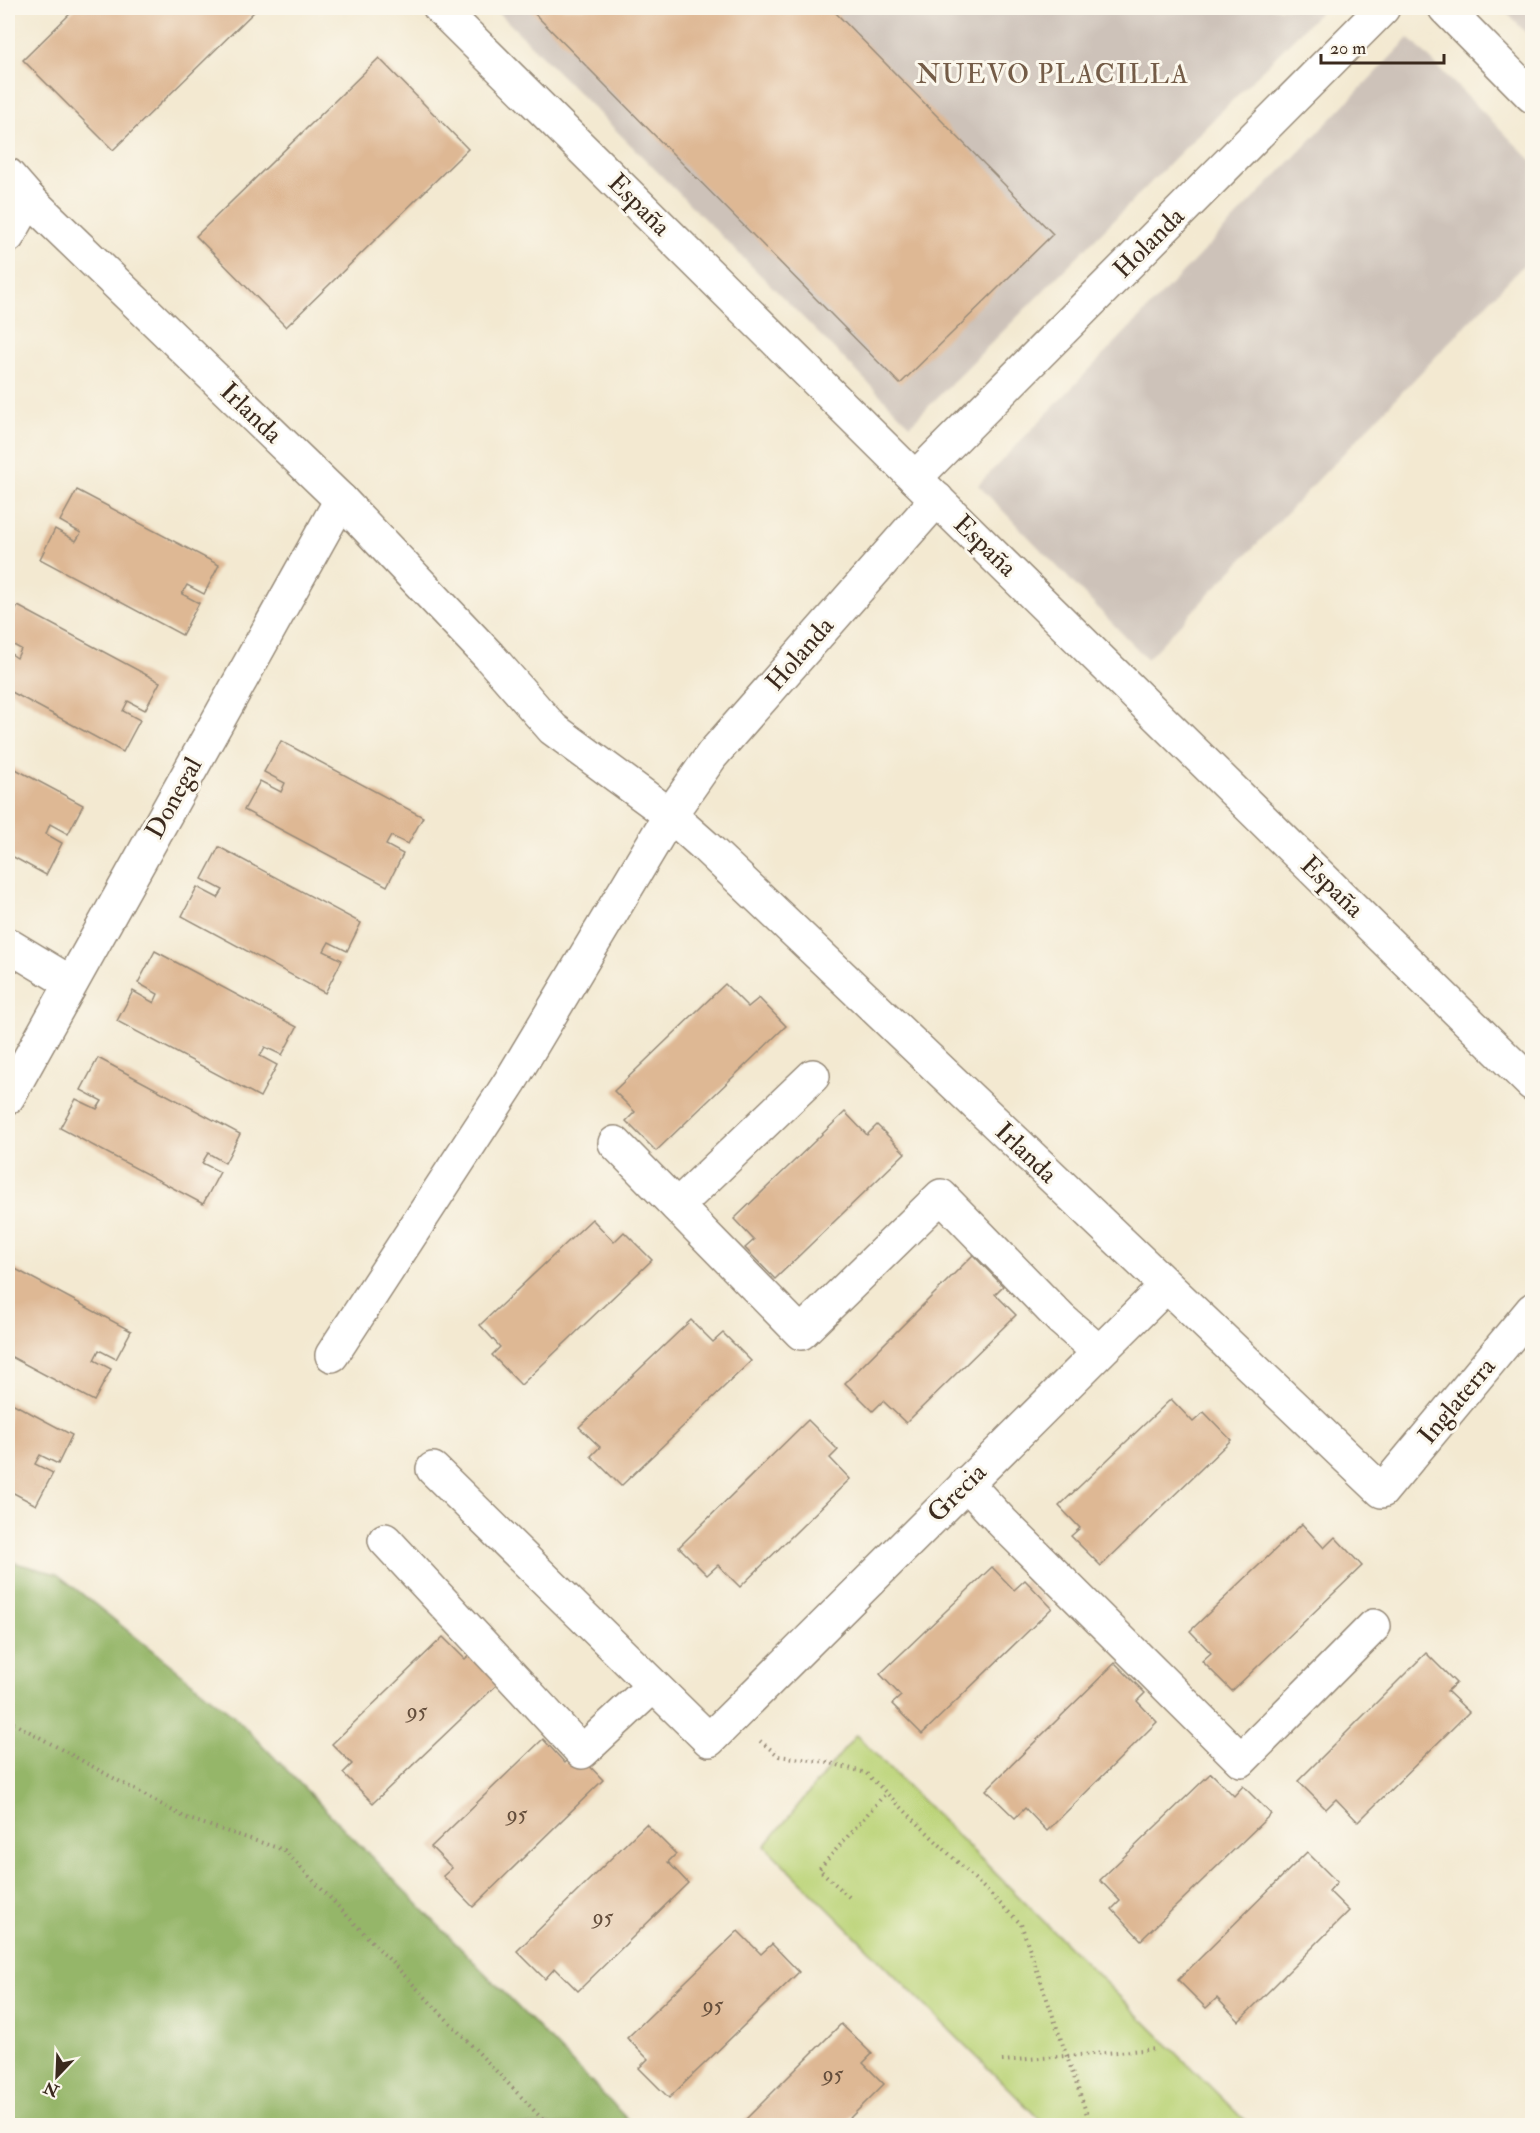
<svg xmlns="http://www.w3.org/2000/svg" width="1540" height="2133" font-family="'IM FELL Double Pica',serif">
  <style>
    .industrial { fill: #cdc2b9 }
    .green { fill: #bcd479; stroke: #7c7f4c; stroke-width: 1.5 }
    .forest { fill: #95b669; stroke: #687044; stroke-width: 1.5 }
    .building { fill: #deb894 }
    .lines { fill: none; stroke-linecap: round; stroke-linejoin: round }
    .minor-casing { stroke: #978a78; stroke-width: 36 }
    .path { stroke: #978a78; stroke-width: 4; stroke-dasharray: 1.5 4.5; stroke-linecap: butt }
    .minor { stroke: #fff; stroke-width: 33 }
    .labels { text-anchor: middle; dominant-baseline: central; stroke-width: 6; stroke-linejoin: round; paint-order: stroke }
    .number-label { font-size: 22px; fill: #644e3c }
    .street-label { font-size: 26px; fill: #3b2a1e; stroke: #fbf7ec }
    .neighbourhood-label { font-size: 27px; letter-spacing: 1.5px; fill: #745c47; stroke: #fbf7ec }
  </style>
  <rect width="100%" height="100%" fill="#fbf7ec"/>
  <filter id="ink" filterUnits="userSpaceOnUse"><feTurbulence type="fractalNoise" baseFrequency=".0167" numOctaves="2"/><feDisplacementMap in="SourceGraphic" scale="12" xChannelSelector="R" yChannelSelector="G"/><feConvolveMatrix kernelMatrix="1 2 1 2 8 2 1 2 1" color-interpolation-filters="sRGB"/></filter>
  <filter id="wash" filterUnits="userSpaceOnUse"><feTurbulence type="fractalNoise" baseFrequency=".008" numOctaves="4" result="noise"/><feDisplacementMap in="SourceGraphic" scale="24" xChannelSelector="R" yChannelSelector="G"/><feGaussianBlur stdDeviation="1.35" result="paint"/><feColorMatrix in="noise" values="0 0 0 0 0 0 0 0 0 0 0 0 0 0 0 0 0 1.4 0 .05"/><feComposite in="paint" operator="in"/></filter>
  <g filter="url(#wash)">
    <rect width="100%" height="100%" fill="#f3e9d1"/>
    <g class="industrial">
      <path d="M 494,8 L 1324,8 L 910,425 Z"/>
      <path d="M 1502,8 L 1532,8 L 1532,39 Z"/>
      <path d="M 1409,38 L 1532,161 L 1532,256 L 1147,659 L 978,485 Z"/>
    </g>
    <path class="green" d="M 856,1735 L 1249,2125 L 1045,2125 L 765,1846 Z"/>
    <path class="forest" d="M 8,1561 L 57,1574 L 233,1715 L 633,2125 L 8,2125 Z"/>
    <g id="blocks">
      <g class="building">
        <path d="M 76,8 L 258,8 L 113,150 L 23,60 Z"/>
        <path d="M 529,8 L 831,8 L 1053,234 L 900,384 Z"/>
        <path d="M 379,58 L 468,149 L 286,327 L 196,236 Z"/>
        <path d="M 77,490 L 219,565 L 204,594 L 187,585 L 182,594 L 199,603 L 182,635 L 40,559 L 55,529 L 76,541 L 81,533 L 60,521 Z"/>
        <path d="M 18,606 L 160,682 L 145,710 L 128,701 L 123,711 L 140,720 L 123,752 L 8,690 L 8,652 L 17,658 L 21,649 L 8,642 L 8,625 Z"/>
        <path d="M 281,741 L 423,817 L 408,844 L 391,836 L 386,845 L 403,854 L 387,886 L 244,810 L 260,781 L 281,792 L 285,783 L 264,772 Z"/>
        <path d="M 8,765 L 83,805 L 68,834 L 50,824 L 46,834 L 62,843 L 46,875 L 8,854 Z"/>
        <path d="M 219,847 L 361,923 L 347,951 L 329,942 L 324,951 L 342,960 L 325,993 L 182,916 L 197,887 L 218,898 L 223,890 L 202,879 Z"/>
        <path d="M 155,951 L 297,1027 L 282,1055 L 265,1047 L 260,1056 L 277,1065 L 260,1097 L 117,1021 L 133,991 L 154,1003 L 158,994 L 138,983 Z"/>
        <path d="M 725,984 L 748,1007 L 759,998 L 786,1026 L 656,1151 L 626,1121 L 635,1112 L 614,1091 Z"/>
        <path d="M 98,1058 L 240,1134 L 225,1163 L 208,1153 L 202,1163 L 220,1172 L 203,1204 L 60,1128 L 76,1099 L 97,1109 L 102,1101 L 81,1090 Z"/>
        <path d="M 845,1112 L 867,1135 L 877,1125 L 905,1153 L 775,1279 L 745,1248 L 754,1240 L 734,1219 Z"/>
        <path d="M 592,1219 L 614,1242 L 624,1232 L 652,1260 L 521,1385 L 492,1355 L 500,1347 L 480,1325 Z"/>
        <path d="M 973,1255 L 1003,1286 L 995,1294 L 1016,1315 L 906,1423 L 883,1401 L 873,1411 L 845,1383 Z"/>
        <path d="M 8,1265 L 131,1331 L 116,1359 L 99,1350 L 94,1360 L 111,1369 L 94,1401 L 8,1355 Z"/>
        <path d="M 691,1320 L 713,1342 L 723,1333 L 751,1361 L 621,1486 L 591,1456 L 600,1447 L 579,1427 Z"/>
        <path d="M 1171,1399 L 1193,1422 L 1204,1412 L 1231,1440 L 1101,1566 L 1071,1536 L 1080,1528 L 1059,1506 Z"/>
        <path d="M 8,1401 L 72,1435 L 58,1464 L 40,1455 L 35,1464 L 53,1473 L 36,1505 L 8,1490 Z"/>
        <path d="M 808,1420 L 838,1450 L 830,1458 L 850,1479 L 740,1587 L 718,1565 L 707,1575 L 679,1547 Z"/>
        <path d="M 1302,1524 L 1324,1548 L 1335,1537 L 1362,1566 L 1232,1691 L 1202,1661 L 1211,1653 L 1190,1631 Z"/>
        <path d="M 992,1567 L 1014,1590 L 1025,1580 L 1052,1608 L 922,1734 L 892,1704 L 901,1696 L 880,1674 Z"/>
        <path d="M 443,1637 L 465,1659 L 476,1649 L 504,1678 L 373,1803 L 343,1773 L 352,1764 L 332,1744 Z"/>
        <path d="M 1426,1653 L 1456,1683 L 1447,1691 L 1469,1712 L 1358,1822 L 1336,1799 L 1326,1809 L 1298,1781 Z"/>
        <path d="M 1115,1663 L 1145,1693 L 1137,1701 L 1157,1722 L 1047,1831 L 1025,1808 L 1015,1818 L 986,1790 Z"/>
        <path d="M 543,1739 L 565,1763 L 576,1752 L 603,1780 L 473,1907 L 443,1876 L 452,1868 L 431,1847 Z"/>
        <path d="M 1211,1773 L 1234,1796 L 1243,1786 L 1271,1814 L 1141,1940 L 1112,1909 L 1120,1901 L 1100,1880 Z"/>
        <path d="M 646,1824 L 676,1854 L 668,1862 L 688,1883 L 578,1991 L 555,1968 L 545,1979 L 517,1951 Z"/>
        <path d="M 1307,1852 L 1337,1882 L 1329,1891 L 1349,1911 L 1239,2021 L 1217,1998 L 1206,2008 L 1178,1980 Z"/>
        <path d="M 738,1931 L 761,1954 L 772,1944 L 799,1972 L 669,2098 L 639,2068 L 648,2059 L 627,2038 Z"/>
        <path d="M 841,2024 L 872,2054 L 863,2063 L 884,2084 L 842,2126 L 739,2126 Z"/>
      </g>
    </g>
  </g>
  <g filter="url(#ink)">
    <use href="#blocks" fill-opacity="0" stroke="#978a78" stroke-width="1.5"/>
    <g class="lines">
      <g class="minor-casing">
        <g id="minor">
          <path d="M 440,8 L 915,478 L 1532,1084"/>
          <path d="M 1445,8 L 1532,96"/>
          <path d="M 8,175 L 29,199 L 341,500 L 489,656 L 553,729 L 670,815 L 705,846 L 1382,1491 L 1532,1310"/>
          <path d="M 8,236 L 29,199"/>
          <path d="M 915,478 L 1383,8"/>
          <path d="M 8,945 L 71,983"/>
          <path d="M 8,1097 L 341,500"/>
          <path d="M 615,1143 L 801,1333 L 941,1196 L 1061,1319 L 1099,1352"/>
          <path d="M 677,1206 L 813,1076"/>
          <path d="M 332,1355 L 510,1082 L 670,815 L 712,755 L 937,499"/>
          <path d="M 433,1469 L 709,1740 L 1166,1286"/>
          <path d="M 966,1483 L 1003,1523 L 1241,1760 L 1374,1626"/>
          <path d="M 385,1540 L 582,1752 L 653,1686"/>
        </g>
      </g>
      <g class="path">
        <path d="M 8,1720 L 186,1818 L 284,1850 L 549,2126"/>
        <path d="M 760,1741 L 779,1756 L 827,1762 L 866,1773 L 1021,1924 L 1091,2126"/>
        <path d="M 849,1897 L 819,1869 L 886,1793"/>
        <path d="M 1002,2061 L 1157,2049"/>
      </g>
      <use href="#minor" class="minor"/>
    </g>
  </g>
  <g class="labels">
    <g class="number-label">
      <text x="417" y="1711">95</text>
      <text x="517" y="1814">95</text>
      <text x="603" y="1917">95</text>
      <text x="713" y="2005">95</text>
      <text x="833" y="2074">95</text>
    </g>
    <g class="street-label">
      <text transform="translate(639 205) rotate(45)">España</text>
      <text transform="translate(1149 243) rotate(-45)">Holanda</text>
      <text transform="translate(251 413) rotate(44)">Irlanda</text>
      <text transform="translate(985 546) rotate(44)">España</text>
      <text transform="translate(800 654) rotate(-49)">Holanda</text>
      <text transform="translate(174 798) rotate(-61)">Donegal</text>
      <text transform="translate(1332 887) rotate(44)">España</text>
      <text transform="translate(1026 1153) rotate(44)">Irlanda</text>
      <text transform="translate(1457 1401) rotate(-50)">Inglaterra</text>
      <text transform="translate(957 1493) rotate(-45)">Grecia</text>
    </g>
    <g class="neighbourhood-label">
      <text x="1053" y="74">NUEVO PLACILLA</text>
    </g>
  </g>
  <rect width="1540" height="2133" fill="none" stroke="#fbf7ec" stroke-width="30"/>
  <g transform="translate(57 2076) rotate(203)" stroke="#fbf7ec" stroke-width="4.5" paint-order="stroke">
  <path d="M0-4.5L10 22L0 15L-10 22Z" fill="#3b2a1e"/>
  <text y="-9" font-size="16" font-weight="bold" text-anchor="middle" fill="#3b2a1e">N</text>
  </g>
  <path d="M1321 54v9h123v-9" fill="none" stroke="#3b2a1e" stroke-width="3"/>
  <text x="1330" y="54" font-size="18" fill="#3b2a1e" stroke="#fbf7ec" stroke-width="4.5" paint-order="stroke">20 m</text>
</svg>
